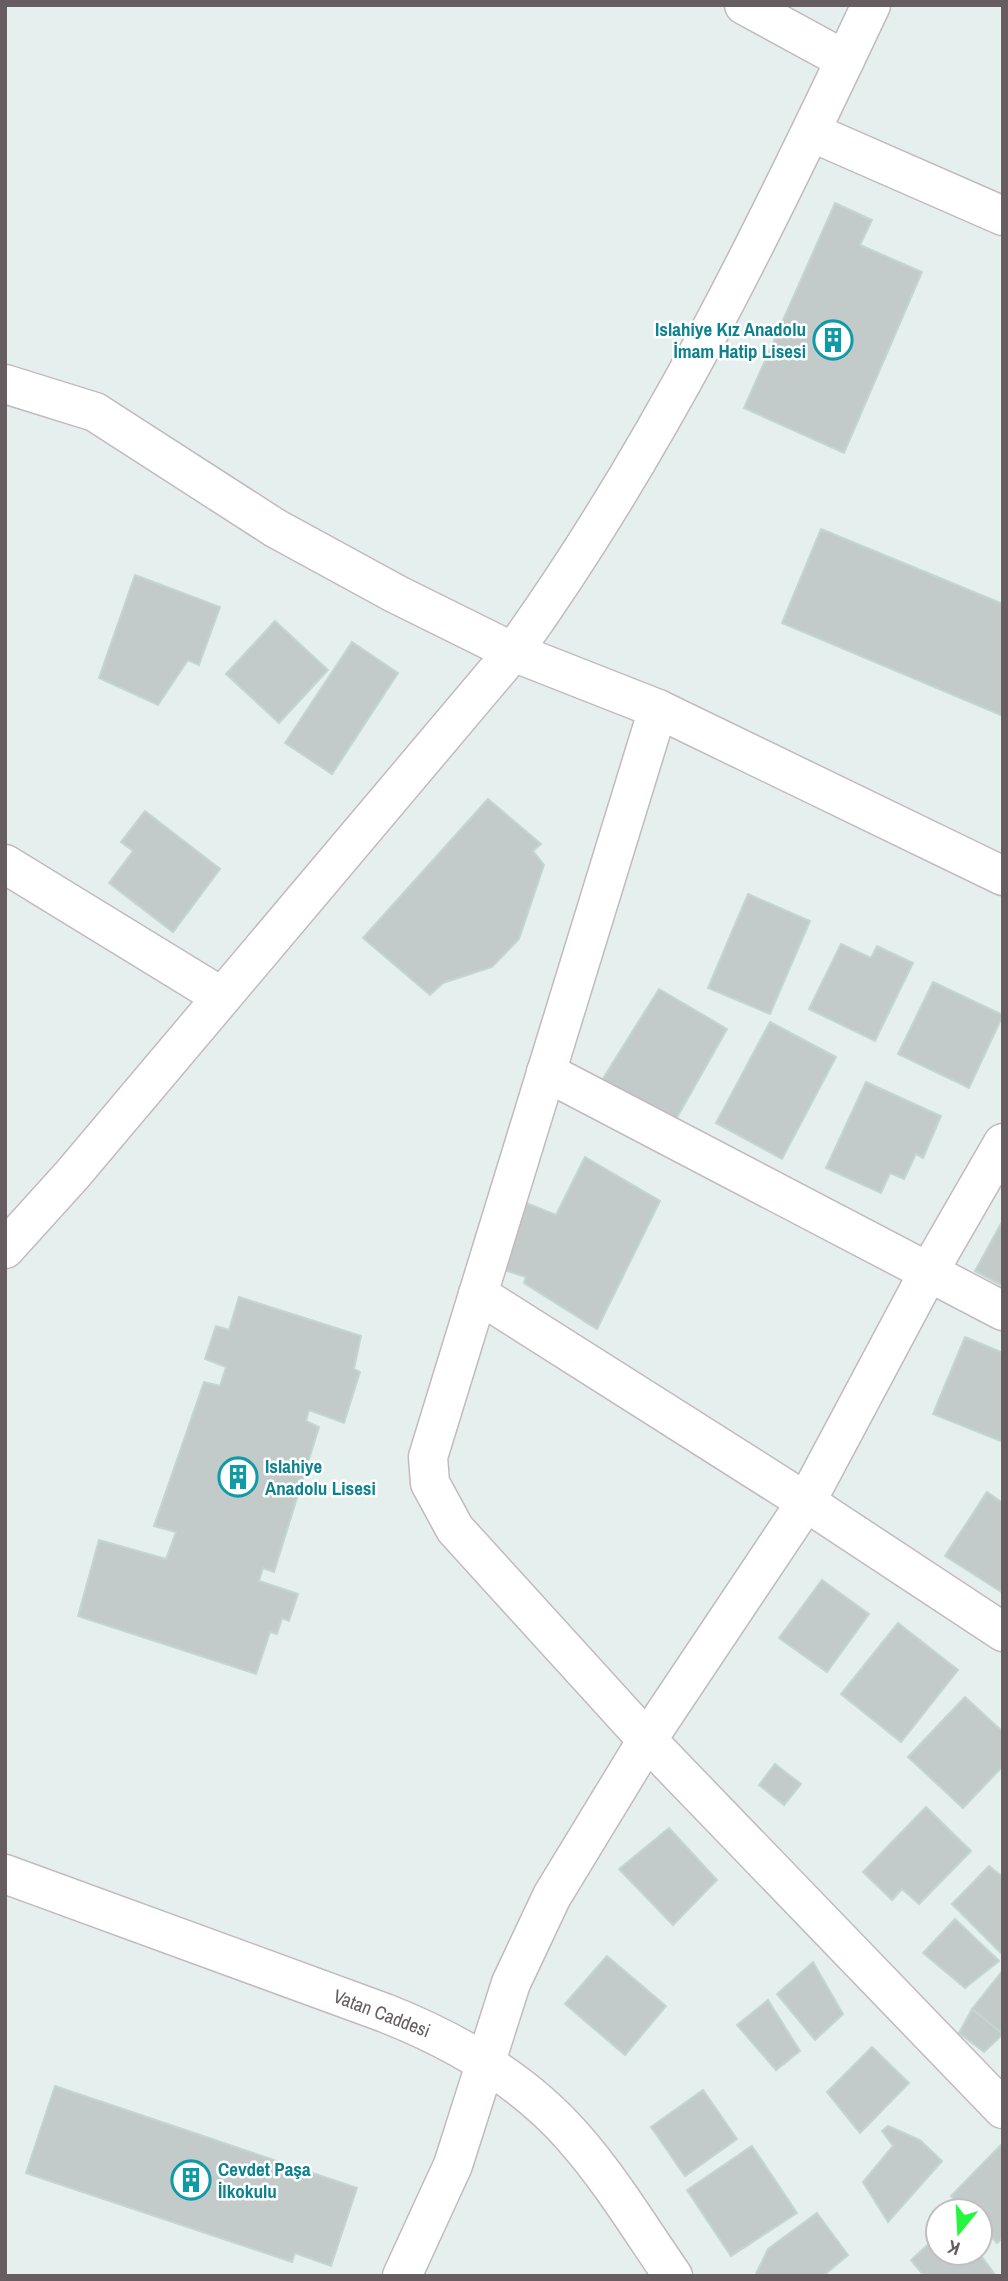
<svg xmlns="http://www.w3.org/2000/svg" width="1008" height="2281" font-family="'Archivo Narrow',sans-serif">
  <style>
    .building { fill: #c2cbc9; stroke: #c3d6d0; stroke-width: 2 }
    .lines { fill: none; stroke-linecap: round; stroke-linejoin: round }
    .street-casing { stroke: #c2babd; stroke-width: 41 }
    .secondary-casing { stroke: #c4babe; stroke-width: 41 }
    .street { stroke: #fff; stroke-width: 38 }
    .secondary { stroke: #fff; stroke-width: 38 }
    .labels { text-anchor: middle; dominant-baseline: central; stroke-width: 5; stroke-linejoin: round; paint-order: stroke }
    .culture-label { font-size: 19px; font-weight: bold; fill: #0d838f; stroke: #fff; text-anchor: start }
    .street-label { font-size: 19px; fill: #675d61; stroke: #fff }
  </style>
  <rect width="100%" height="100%" fill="#e5f0ee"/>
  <g class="building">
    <path d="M 835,203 L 872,220 L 860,245 L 922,272 L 844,453 L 744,408 Z"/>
    <path d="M 821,529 L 1003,604 L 1003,716 L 782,623 Z"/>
    <path d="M 135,575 L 220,607 L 199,665 L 188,660 L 158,705 L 99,678 Z"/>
    <path d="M 275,621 L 328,670 L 279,723 L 226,674 Z"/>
    <path d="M 352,642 L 398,673 L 332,774 L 285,743 Z"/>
    <path d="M 488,799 L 541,844 L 533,851 L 544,865 L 519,939 L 492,967 L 443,983 L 430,995 L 363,938 Z"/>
    <path d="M 145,811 L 220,869 L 173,932 L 109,883 L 133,851 L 121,842 Z"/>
    <path d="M 748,894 L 810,921 L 770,1014 L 708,988 Z"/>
    <path d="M 841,944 L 871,958 L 877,946 L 913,963 L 875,1041 L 809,1009 Z"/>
    <path d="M 933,982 L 1003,1015 L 969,1088 L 898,1054 Z"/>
    <path d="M 659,989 L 727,1029 L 671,1128 L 599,1085 Z"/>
    <path d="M 770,1022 L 836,1057 L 782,1159 L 716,1123 Z"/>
    <path d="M 866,1082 L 941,1116 L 923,1158 L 916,1154 L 904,1179 L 890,1173 L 881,1193 L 826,1168 Z"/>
    <path d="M 585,1157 L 660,1201 L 597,1329 L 524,1283 L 526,1277 L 501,1269 L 524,1202 L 556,1215 Z"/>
    <path d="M 1003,1220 L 1003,1286 L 975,1271 Z"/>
    <path d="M 239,1297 L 361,1336 L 354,1369 L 360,1372 L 344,1423 L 309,1410 L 306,1421 L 319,1427 L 274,1572 L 263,1568 L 259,1581 L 298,1594 L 289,1621 L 282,1618 L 277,1634 L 270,1632 L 256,1674 L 78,1616 L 99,1540 L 166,1559 L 176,1532 L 154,1526 L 204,1382 L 220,1386 L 226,1367 L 205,1359 L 216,1326 L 229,1330 Z"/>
    <path d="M 965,1337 L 1003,1353 L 1003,1442 L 933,1414 Z"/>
    <path d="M 987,1492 L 1003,1503 L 1003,1593 L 945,1556 Z"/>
    <path d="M 822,1580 L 869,1614 L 827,1672 L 779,1638 Z"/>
    <path d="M 898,1623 L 958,1670 L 901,1742 L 841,1694 Z"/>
    <path d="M 965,1697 L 1003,1732 L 1003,1766 L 963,1808 L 908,1757 Z"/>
    <path d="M 775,1764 L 801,1784 L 784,1805 L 759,1785 Z"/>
    <path d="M 926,1807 L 971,1851 L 919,1904 L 902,1889 L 892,1900 L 863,1872 Z"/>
    <path d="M 669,1828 L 717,1880 L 673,1925 L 619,1869 Z"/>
    <path d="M 989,1866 L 1003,1877 L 1003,1955 L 952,1904 Z"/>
    <path d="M 955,1919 L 999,1961 L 965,1988 L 923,1953 Z"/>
    <path d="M 607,1956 L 666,2006 L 625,2055 L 565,2004 Z"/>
    <path d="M 813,1962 L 843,2014 L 815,2040 L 777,1994 Z"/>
    <path d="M 1003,1970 L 1003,2034 L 972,2009 Z"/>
    <path d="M 768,2000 L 800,2051 L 776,2070 L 737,2025 Z"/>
    <path d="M 972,2009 L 1003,2034 L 984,2052 L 959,2033 Z"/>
    <path d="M 872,2047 L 909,2083 L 860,2133 L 827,2092 Z"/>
    <path d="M 55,2086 L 357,2188 L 331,2266 L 295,2253 L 292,2262 L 26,2173 Z"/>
    <path d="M 703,2090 L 737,2139 L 685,2176 L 651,2127 Z"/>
    <path d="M 888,2126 L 920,2140 L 942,2161 L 888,2222 L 863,2182 L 893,2146 L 882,2131 Z"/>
    <path d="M 1002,2144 L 1003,2237 L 997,2243 L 980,2225 L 980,2211 L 966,2211 L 951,2196 Z"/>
    <path d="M 752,2146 L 797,2213 L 731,2256 L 687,2190 Z"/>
    <path d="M 817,2213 L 848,2255 L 823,2276 L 755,2276 L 768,2249 Z"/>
    <path d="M 934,2239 L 938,2243 L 938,2253 L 952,2253 L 957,2257 L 961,2253 L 979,2253 L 996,2276 L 924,2276 L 911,2260 Z"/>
  </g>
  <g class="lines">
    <g class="street-casing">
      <g id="street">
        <path d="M 744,5 L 845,60"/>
        <path d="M 811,132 L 1003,216"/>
        <path d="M 5,384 L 95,412 L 275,528 L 396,594 L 513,652 C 657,452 766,228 871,5"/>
        <path d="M 658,709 L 428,1457 L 430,1483 L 455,1529 L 647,1740 L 1003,2109"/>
        <path d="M 5,864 L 222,997"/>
        <path d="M 546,1072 L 1003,1311"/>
        <path d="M 478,1294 L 806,1502 L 1003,1632"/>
        <path d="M 402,2276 L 453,2165 L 511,1983 L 552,1896 L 647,1740 L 806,1502 L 928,1273 L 1003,1143"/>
      </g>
    </g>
    <g class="secondary-casing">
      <g id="secondary">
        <path d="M 5,1249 L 72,1175 L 513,652 L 658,709 L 1003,876"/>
        <path d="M 5,1874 L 385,2013 C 456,2041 523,2079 574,2138 C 611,2180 641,2230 673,2276"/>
      </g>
    </g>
    <use href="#street" class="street"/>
    <use href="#secondary" class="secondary"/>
  </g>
  <defs>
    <g id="building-ring" transform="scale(2.0125)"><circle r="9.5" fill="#fff" stroke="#0f9aa8" stroke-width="1.5"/><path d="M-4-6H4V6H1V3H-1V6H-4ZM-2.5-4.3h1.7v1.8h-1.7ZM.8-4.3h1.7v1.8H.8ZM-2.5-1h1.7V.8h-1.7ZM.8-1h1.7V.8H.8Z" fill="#0f9aa8"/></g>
  </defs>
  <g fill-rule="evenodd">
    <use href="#building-ring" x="833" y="340"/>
    <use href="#building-ring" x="238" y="1477"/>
    <use href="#building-ring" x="191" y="2180"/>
  </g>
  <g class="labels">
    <g class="culture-label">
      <text x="806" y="329" text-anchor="end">Islahiye Kız Anadolu<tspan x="806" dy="22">İmam Hatip Lisesi</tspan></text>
      <text x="265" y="1466">Islahiye<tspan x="265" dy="22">Anadolu Lisesi</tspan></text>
      <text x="218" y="2169">Cevdet Paşa<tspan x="218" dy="22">İlkokulu</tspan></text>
    </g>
    <g class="street-label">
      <text transform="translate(382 2013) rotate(21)">Vatan Caddesi</text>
    </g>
  </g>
  <rect width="1008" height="2281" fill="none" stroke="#675d61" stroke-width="14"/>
  <g transform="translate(959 2232) rotate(198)"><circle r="33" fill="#ffffff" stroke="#c2bec0" stroke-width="2"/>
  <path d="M0-5L12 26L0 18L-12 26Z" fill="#24f73d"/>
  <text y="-10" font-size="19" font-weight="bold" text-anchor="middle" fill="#675d61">K</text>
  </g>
</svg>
